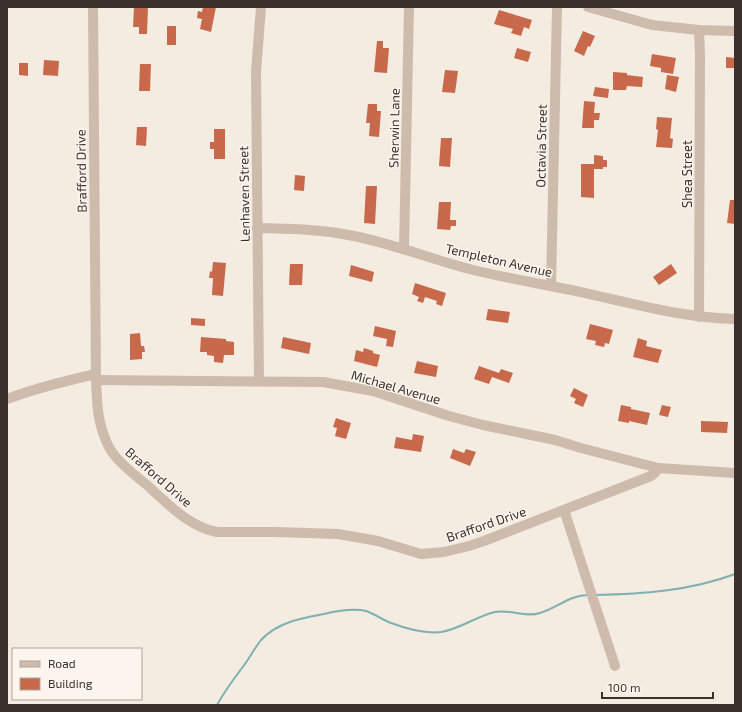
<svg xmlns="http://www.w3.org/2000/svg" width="742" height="712" font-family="'Exo 2',sans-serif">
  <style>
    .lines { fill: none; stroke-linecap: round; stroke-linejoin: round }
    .stream { stroke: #7fb0b2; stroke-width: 2 }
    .building { fill: #c8694b }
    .minor { stroke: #cdbbac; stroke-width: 10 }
    .labels { text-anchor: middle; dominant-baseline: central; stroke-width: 3; stroke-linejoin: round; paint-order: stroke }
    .street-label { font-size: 13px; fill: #3b302b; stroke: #fbf5ee }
  </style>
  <rect width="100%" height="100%" fill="#f4ebe1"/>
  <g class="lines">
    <g class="stream">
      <path d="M 594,595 C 642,594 690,591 735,574"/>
      <path d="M 217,705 C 224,692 233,680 242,668 C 249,659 254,649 261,640 C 278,622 302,618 324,614 C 337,611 353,608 366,611 C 375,614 383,620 391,623 C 407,629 424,634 441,632 C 460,629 477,616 495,612 C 511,609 525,618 540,613 C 557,608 570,595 588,595"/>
    </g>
  </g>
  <g class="building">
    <path d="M 134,7 L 148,7 L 147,34 L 139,34 L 139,27 L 133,27 Z"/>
    <path d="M 203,7 L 216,7 L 211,32 L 200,29 L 202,19 L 197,18 L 198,11 L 202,12 Z"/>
    <path d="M 499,10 L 532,20 L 529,29 L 524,27 L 521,36 L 511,33 L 513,29 L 494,24 Z"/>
    <rect x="167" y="26" width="9" height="19"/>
    <path d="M 583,31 L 595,36 L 590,47 L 588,46 L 584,56 L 574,51 Z"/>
    <path d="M 377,41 L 383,41 L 383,48 L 389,48 L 387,73 L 374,72 Z"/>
    <path d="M 517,48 L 531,52 L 528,62 L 514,58 Z"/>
    <path d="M 652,54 L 676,58 L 673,74 L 661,72 L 661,68 L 650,66 Z"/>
    <path d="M 726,57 L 735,58 L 735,68 L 726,68 Z"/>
    <path d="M 44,60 L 59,61 L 58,76 L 43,75 Z"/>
    <path d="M 19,63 L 28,63 L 28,76 L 19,75 Z"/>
    <path d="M 140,64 L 151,64 L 150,91 L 139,91 Z"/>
    <path d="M 445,70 L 458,71 L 455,93 L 442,92 Z"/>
    <path d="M 613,72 L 627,73 L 627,75 L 643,77 L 642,87 L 627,86 L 626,90 L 613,90 Z"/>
    <path d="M 667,75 L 679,77 L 676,92 L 665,89 Z"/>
    <path d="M 595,87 L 609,89 L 608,98 L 593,96 Z"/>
    <path d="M 584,101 L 595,102 L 594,113 L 600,113 L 599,120 L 594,120 L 594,128 L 582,128 Z"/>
    <path d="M 368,104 L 377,104 L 377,111 L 381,111 L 379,137 L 369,136 L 370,123 L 366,123 Z"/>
    <path d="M 657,117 L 672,118 L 670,138 L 673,139 L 672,148 L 656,147 L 658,130 L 656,129 Z"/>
    <path d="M 137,127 L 147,127 L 146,146 L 136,145 Z"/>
    <path d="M 214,129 L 225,129 L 225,159 L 214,159 L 214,149 L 210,149 L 210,142 L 214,142 Z"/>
    <path d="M 441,138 L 452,138 L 450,167 L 439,166 Z"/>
    <path d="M 594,155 L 603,156 L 603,160 L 607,160 L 607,167 L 603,167 L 603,169 L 594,169 L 594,198 L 581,197 L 581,164 L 594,164 Z"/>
    <path d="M 295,175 L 305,176 L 304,191 L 294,190 Z"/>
    <path d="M 366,186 L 377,186 L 375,224 L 364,223 Z"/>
    <path d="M 730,200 L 735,200 L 735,224 L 727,223 Z"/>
    <path d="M 439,202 L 451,202 L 450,220 L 456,220 L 456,226 L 451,226 L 450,230 L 437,229 Z"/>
    <path d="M 213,262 L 226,263 L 223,296 L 212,295 L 213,278 L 209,278 L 210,271 L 212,272 Z"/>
    <path d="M 290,264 L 303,264 L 302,285 L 289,285 Z"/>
    <path d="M 671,264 L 677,273 L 659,285 L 653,277 Z"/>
    <path d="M 351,265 L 374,272 L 372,282 L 349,276 Z"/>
    <path d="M 415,283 L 446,293 L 442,306 L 436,304 L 437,301 L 425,297 L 423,303 L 417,301 L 419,297 L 412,294 Z"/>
    <path d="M 488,309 L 510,312 L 508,323 L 486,320 Z"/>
    <path d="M 191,318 L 205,319 L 205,326 L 191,325 Z"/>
    <path d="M 590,324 L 613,330 L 609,344 L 605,343 L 604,347 L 595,345 L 596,341 L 586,339 Z"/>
    <path d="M 375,326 L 396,331 L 393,347 L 386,346 L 387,339 L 373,336 Z"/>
    <path d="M 140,333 L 141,346 L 144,346 L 145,352 L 142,352 L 142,359 L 130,360 L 130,334 Z"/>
    <path d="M 201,337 L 214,338 L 226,339 L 226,341 L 234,342 L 234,355 L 224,355 L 223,363 L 214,362 L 214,356 L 207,355 L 207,352 L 200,352 Z"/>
    <path d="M 283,337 L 311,343 L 309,354 L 281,348 Z"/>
    <path d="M 638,338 L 647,341 L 646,346 L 662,350 L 658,363 L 633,357 Z"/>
    <path d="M 364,348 L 373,351 L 373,353 L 380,355 L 377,367 L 354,361 L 356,350 L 363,352 Z"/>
    <path d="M 417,361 L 438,366 L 436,377 L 414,373 Z"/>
    <path d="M 479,366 L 499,373 L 501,369 L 513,373 L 509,383 L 492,377 L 489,384 L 474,379 Z"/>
    <path d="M 574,388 L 588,395 L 583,407 L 574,403 L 576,399 L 570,396 Z"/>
    <path d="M 621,405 L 631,407 L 631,409 L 650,413 L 647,425 L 629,421 L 629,423 L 618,421 Z"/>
    <path d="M 662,405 L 671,407 L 668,417 L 659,415 Z"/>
    <path d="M 336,418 L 351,423 L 346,439 L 335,436 L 337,428 L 333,427 Z"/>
    <path d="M 701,421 L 728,422 L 727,433 L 701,432 Z"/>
    <path d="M 413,434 L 424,436 L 421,452 L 394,448 L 396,437 L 412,440 Z"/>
    <path d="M 453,449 L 464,453 L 466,449 L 476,452 L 470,466 L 450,458 Z"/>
  </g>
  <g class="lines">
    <g class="minor">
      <path d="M 93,7 L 96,380 C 97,400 97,419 105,438 C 107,444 111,451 115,456 C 124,467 136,476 147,485 C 167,503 189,527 217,532 L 276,532 L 338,534 L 378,541 L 421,554 L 444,552 L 469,546 L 484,541 L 651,476 L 655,473 L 658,468"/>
      <path d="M 588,7 L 652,25 L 699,30 L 735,31"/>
      <path d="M 699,30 L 700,56 L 699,317"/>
      <path d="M 257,228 C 290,229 322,229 354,236 C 394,244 433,260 473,270 C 514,280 556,286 598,296 C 643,306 688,318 735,319"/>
      <path d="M 404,249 L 409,7"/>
      <path d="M 551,286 L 557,7"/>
      <path d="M 96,380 L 323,382 L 373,391 L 449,416 L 483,425 L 555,440 L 581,448 L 658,468 L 735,473"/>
      <path d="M 259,381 L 256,72 L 261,7"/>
      <path d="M 7,399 C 36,388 65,381 96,374"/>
      <path d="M 564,510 L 615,666"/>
    </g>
  </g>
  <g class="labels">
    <g class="street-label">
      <text transform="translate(394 128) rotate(-89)">Sherwin Lane</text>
      <text transform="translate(541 146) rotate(-89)">Octavia Street</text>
      <text transform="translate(81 171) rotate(-91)">Brafford Drive</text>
      <text transform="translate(687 174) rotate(-90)">Shea Street</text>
      <text transform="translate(244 194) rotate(-91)">Lenhaven Street</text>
      <text transform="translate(499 260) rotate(13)">Templeton Avenue</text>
      <text transform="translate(396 387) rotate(16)">Michael Avenue</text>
      <text transform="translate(159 477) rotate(41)">Brafford Drive</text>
      <text transform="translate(486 524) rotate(-19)">Brafford Drive</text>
    </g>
  </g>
  <rect width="742" height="712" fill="none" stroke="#3b302b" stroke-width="16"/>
  <rect x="12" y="648" width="130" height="52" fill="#fbf5ee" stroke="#aea6a0"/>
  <rect x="20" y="661" width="20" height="6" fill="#cdbbac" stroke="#aea6a0"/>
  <text x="48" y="668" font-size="12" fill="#3b302b">Road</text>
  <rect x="20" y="678" width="20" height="12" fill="#c8694b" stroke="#aea6a0"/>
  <text x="48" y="688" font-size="12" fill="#3b302b">Building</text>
  <path d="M602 692v6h111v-6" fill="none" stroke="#3b302b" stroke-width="2"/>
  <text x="608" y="692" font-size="12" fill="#3b302b" stroke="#fbf5ee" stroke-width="3" paint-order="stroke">100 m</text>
</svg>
